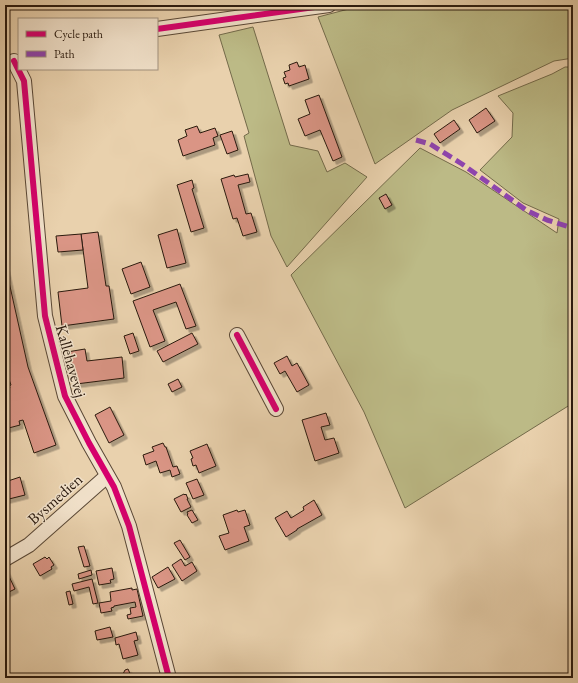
<svg xmlns="http://www.w3.org/2000/svg" width="578" height="683" font-family="'EB Garamond',serif">
  <style>
    .green { fill: #bcba86; stroke: #736a4a }
    .building { fill: #da9585; stroke: #2a1a0e; filter: url(#shadow) }
    .lines { fill: none; stroke-linecap: round; stroke-linejoin: round }
    .minor-casing { stroke: #5a4836; stroke-width: 16 }
    .minor { stroke: #f1e1ca; stroke-width: 14 }
    .quiet { stroke: #8e44ad; stroke-width: 5; stroke-dasharray: 10 5; stroke-linecap: butt }
    .cycleway-casing { stroke: #f1e1ca; stroke-width: 8 }
    .cycleway { stroke: #d6006c; stroke-width: 6 }
    .labels { text-anchor: middle; dominant-baseline: central; stroke-width: 3; stroke-linejoin: round; paint-order: stroke }
    .street-label { font-size: 16px; fill: #2a1a0e; stroke: #f1e1ca }
  </style>
  <defs>
    <filter id="shadow"><feDropShadow dx="3.5" dy="3.5" stdDeviation="0" flood-color="#0004"/></filter>
  </defs>
  <rect width="100%" height="100%" fill="#e9d1ad"/>
  <filter id="stains"><feTurbulence type="fractalNoise" baseFrequency=".005" numOctaves="4"/><feColorMatrix values="0 0 0 0 .2 0 0 0 0 .09 0 0 0 0 .02 0 0 0 .5 -.17"/></filter>
  <radialGradient id="worn" r=".72"><stop offset=".6" stop-color="#630" stop-opacity="0"/><stop offset="1" stop-color="#630" stop-opacity=".3"/></radialGradient>
  <g class="green">
    <path d="M 364,5 L 573,5 L 573,58 L 554,61 L 452,110 L 375,164 L 318,17 Z"/>
    <path d="M 253,27 L 290,145 L 318,151 L 327,172 L 345,163 L 367,177 L 287,267 L 271,236 L 244,136 L 249,133 L 219,35 Z"/>
    <path d="M 565,67 L 573,67 L 573,403 L 405,508 L 364,412 L 291,275 L 420,148 L 466,172 L 557,233 L 559,219 L 523,203 L 480,170 L 512,137 L 513,113 L 498,96 L 552,74 Z"/>
  </g>
  <g class="building">
    <path d="M 297,62 L 299,67 L 305,65 L 309,79 L 289,86 L 288,83 L 285,84 L 283,78 L 286,77 L 284,72 L 290,70 L 289,65 Z"/>
    <path d="M 319,95 L 342,157 L 333,161 L 320,130 L 305,136 L 298,119 L 310,114 L 305,100 Z"/>
    <path d="M 486,108 L 495,121 L 477,133 L 469,120 Z"/>
    <path d="M 454,120 L 460,129 L 440,143 L 434,134 Z"/>
    <path d="M 197,126 L 200,133 L 215,128 L 218,136 L 213,138 L 215,145 L 183,156 L 178,140 L 187,136 L 185,130 Z"/>
    <path d="M 232,131 L 238,150 L 227,154 L 220,135 Z"/>
    <path d="M 248,174 L 250,182 L 238,185 L 246,214 L 251,213 L 257,232 L 243,236 L 237,218 L 233,219 L 221,179 L 234,175 L 235,177 Z"/>
    <path d="M 192,180 L 194,188 L 192,189 L 204,228 L 191,232 L 177,185 Z"/>
    <path d="M 386,194 L 392,205 L 385,209 L 379,198 Z"/>
    <path d="M 177,229 L 186,263 L 167,268 L 158,235 Z"/>
    <path d="M 98,232 L 106,286 L 109,286 L 114,319 L 62,326 L 58,292 L 88,288 L 81,234 Z"/>
    <path d="M 81,234 L 83,250 L 58,252 L 56,236 Z"/>
    <path d="M 141,262 L 150,287 L 131,294 L 122,269 Z"/>
    <path d="M 5,264 L 28,367 L 56,445 L 34,453 L 23,420 L 19,421 L 20,425 L 5,429 L 5,390 L 10,388 L 9,386 L 11,385 L 7,374 L 8,373 L 5,358 Z"/>
    <path d="M 180,284 L 196,326 L 186,329 L 176,302 L 153,310 L 165,341 L 150,347 L 133,301 Z"/>
    <path d="M 133,333 L 139,351 L 130,354 L 124,336 Z"/>
    <path d="M 192,333 L 198,344 L 163,362 L 157,351 Z"/>
    <path d="M 85,349 L 87,361 L 122,357 L 124,378 L 76,384 L 73,365 L 68,366 L 67,352 Z"/>
    <path d="M 287,356 L 292,366 L 297,363 L 309,385 L 297,392 L 285,371 L 280,374 L 274,363 Z"/>
    <path d="M 178,379 L 182,387 L 172,392 L 168,384 Z"/>
    <path d="M 110,407 L 124,435 L 109,443 L 95,415 Z"/>
    <path d="M 326,413 L 330,425 L 321,427 L 325,440 L 334,438 L 339,453 L 315,461 L 302,420 Z"/>
    <path d="M 163,443 L 165,447 L 166,447 L 173,467 L 177,466 L 180,474 L 172,477 L 170,470 L 160,473 L 156,461 L 146,465 L 143,455 L 154,451 L 152,447 Z"/>
    <path d="M 207,444 L 216,466 L 199,473 L 196,465 L 193,466 L 191,459 L 193,458 L 190,451 Z"/>
    <path d="M 20,477 L 25,495 L 5,500 L 5,482 Z"/>
    <path d="M 197,479 L 204,495 L 193,499 L 186,483 Z"/>
    <path d="M 184,494 L 185,495 L 186,494 L 188,499 L 187,499 L 191,507 L 181,512 L 174,499 Z"/>
    <path d="M 314,500 L 322,515 L 297,529 L 297,530 L 286,537 L 275,518 L 287,511 L 291,518 L 304,510 L 303,507 Z"/>
    <path d="M 192,510 L 198,520 L 192,523 L 187,515 L 188,514 L 187,512 Z"/>
    <path d="M 237,510 L 238,512 L 245,510 L 250,525 L 244,527 L 249,541 L 225,550 L 219,536 L 229,533 L 223,515 Z"/>
    <path d="M 180,540 L 190,557 L 185,560 L 174,543 Z"/>
    <path d="M 84,546 L 90,566 L 84,567 L 78,547 Z"/>
    <path d="M 45,557 L 47,559 L 49,557 L 54,565 L 51,567 L 52,569 L 40,576 L 33,564 Z"/>
    <path d="M 181,559 L 185,566 L 192,562 L 197,571 L 182,581 L 172,565 Z"/>
    <path d="M 168,567 L 175,579 L 158,588 L 152,577 Z"/>
    <path d="M 5,568 L 15,589 L 5,594 Z"/>
    <path d="M 112,568 L 114,579 L 110,580 L 111,583 L 99,585 L 96,571 Z"/>
    <path d="M 91,570 L 92,575 L 79,579 L 78,574 Z"/>
    <path d="M 92,579 L 98,603 L 93,604 L 89,587 L 74,591 L 72,584 Z"/>
    <path d="M 132,588 L 132,590 L 137,589 L 143,616 L 128,619 L 127,615 L 131,614 L 130,608 L 136,607 L 135,602 L 114,606 L 114,607 L 111,608 L 112,611 L 101,613 L 99,603 L 111,601 L 110,592 Z"/>
    <path d="M 70,591 L 73,604 L 69,605 L 66,592 Z"/>
    <path d="M 110,627 L 113,637 L 97,640 L 95,631 Z"/>
    <path d="M 136,632 L 138,640 L 134,641 L 138,655 L 123,659 L 119,644 L 116,645 L 115,638 Z"/>
    <path d="M 128,669 L 132,678 L 124,678 L 123,674 L 125,670 Z"/>
  </g>
  <g class="lines">
    <g class="minor-casing">
      <g id="minor">
        <path d="M 157,29 L 329,5"/>
        <path d="M 14,61 L 24,81 L 45,316 L 65,396 L 89,443 L 114,487 L 129,526 L 169,678"/>
        <path d="M 237,335 L 276,409"/>
        <path d="M 5,559 L 29,545 L 107,476"/>
      </g>
    </g>
    <use href="#minor" class="minor"/>
    <path class="quiet" d="M 416,140 L 430,144 L 462,164 L 526,210 L 547,220 L 573,228"/>
    <g class="cycleway-casing">
      <g id="cycleway">
        <path d="M 157,29 L 329,5"/>
        <path d="M 14,61 L 24,81 L 45,316 L 65,396 L 89,443 L 114,487 L 129,526 L 169,678"/>
        <path d="M 237,335 L 276,409"/>
      </g>
    </g>
    <use href="#cycleway" class="cycleway"/>
  </g>
  <g class="labels">
    <g class="street-label">
      <text transform="translate(71 361) rotate(74)">Kallehavevej</text>
      <text transform="translate(55 499) rotate(-42)">Bysmedien</text>
    </g>
  </g>
  <rect width="578" height="683" fill="none" stroke="#e9d1ad" stroke-width="20"/>
  <rect x="6" y="6" width="566" height="671" fill="none" stroke="#2a1a0e" stroke-width="2"/>
  <rect x="10" y="10" width="558" height="663" fill="none" stroke="#2a1a0e"/>
  <rect x="18" y="18" width="140" height="52" fill="#f1e1ca" stroke="#a1917f"/>
  <rect x="26" y="31" width="20" height="6" fill="#d6006c" stroke="#a1917f"/>
  <text x="54" y="38" font-size="12" fill="#2a1a0e">Cycle path</text>
  <rect x="26" y="51" width="20" height="6" fill="#8e44ad" stroke="#a1917f"/>
  <text x="54" y="58" font-size="12" fill="#2a1a0e">Path</text>
  <rect width="100%" height="100%" filter="url(#stains)"/>
  <rect width="100%" height="100%" fill="url(#worn)"/>
</svg>
